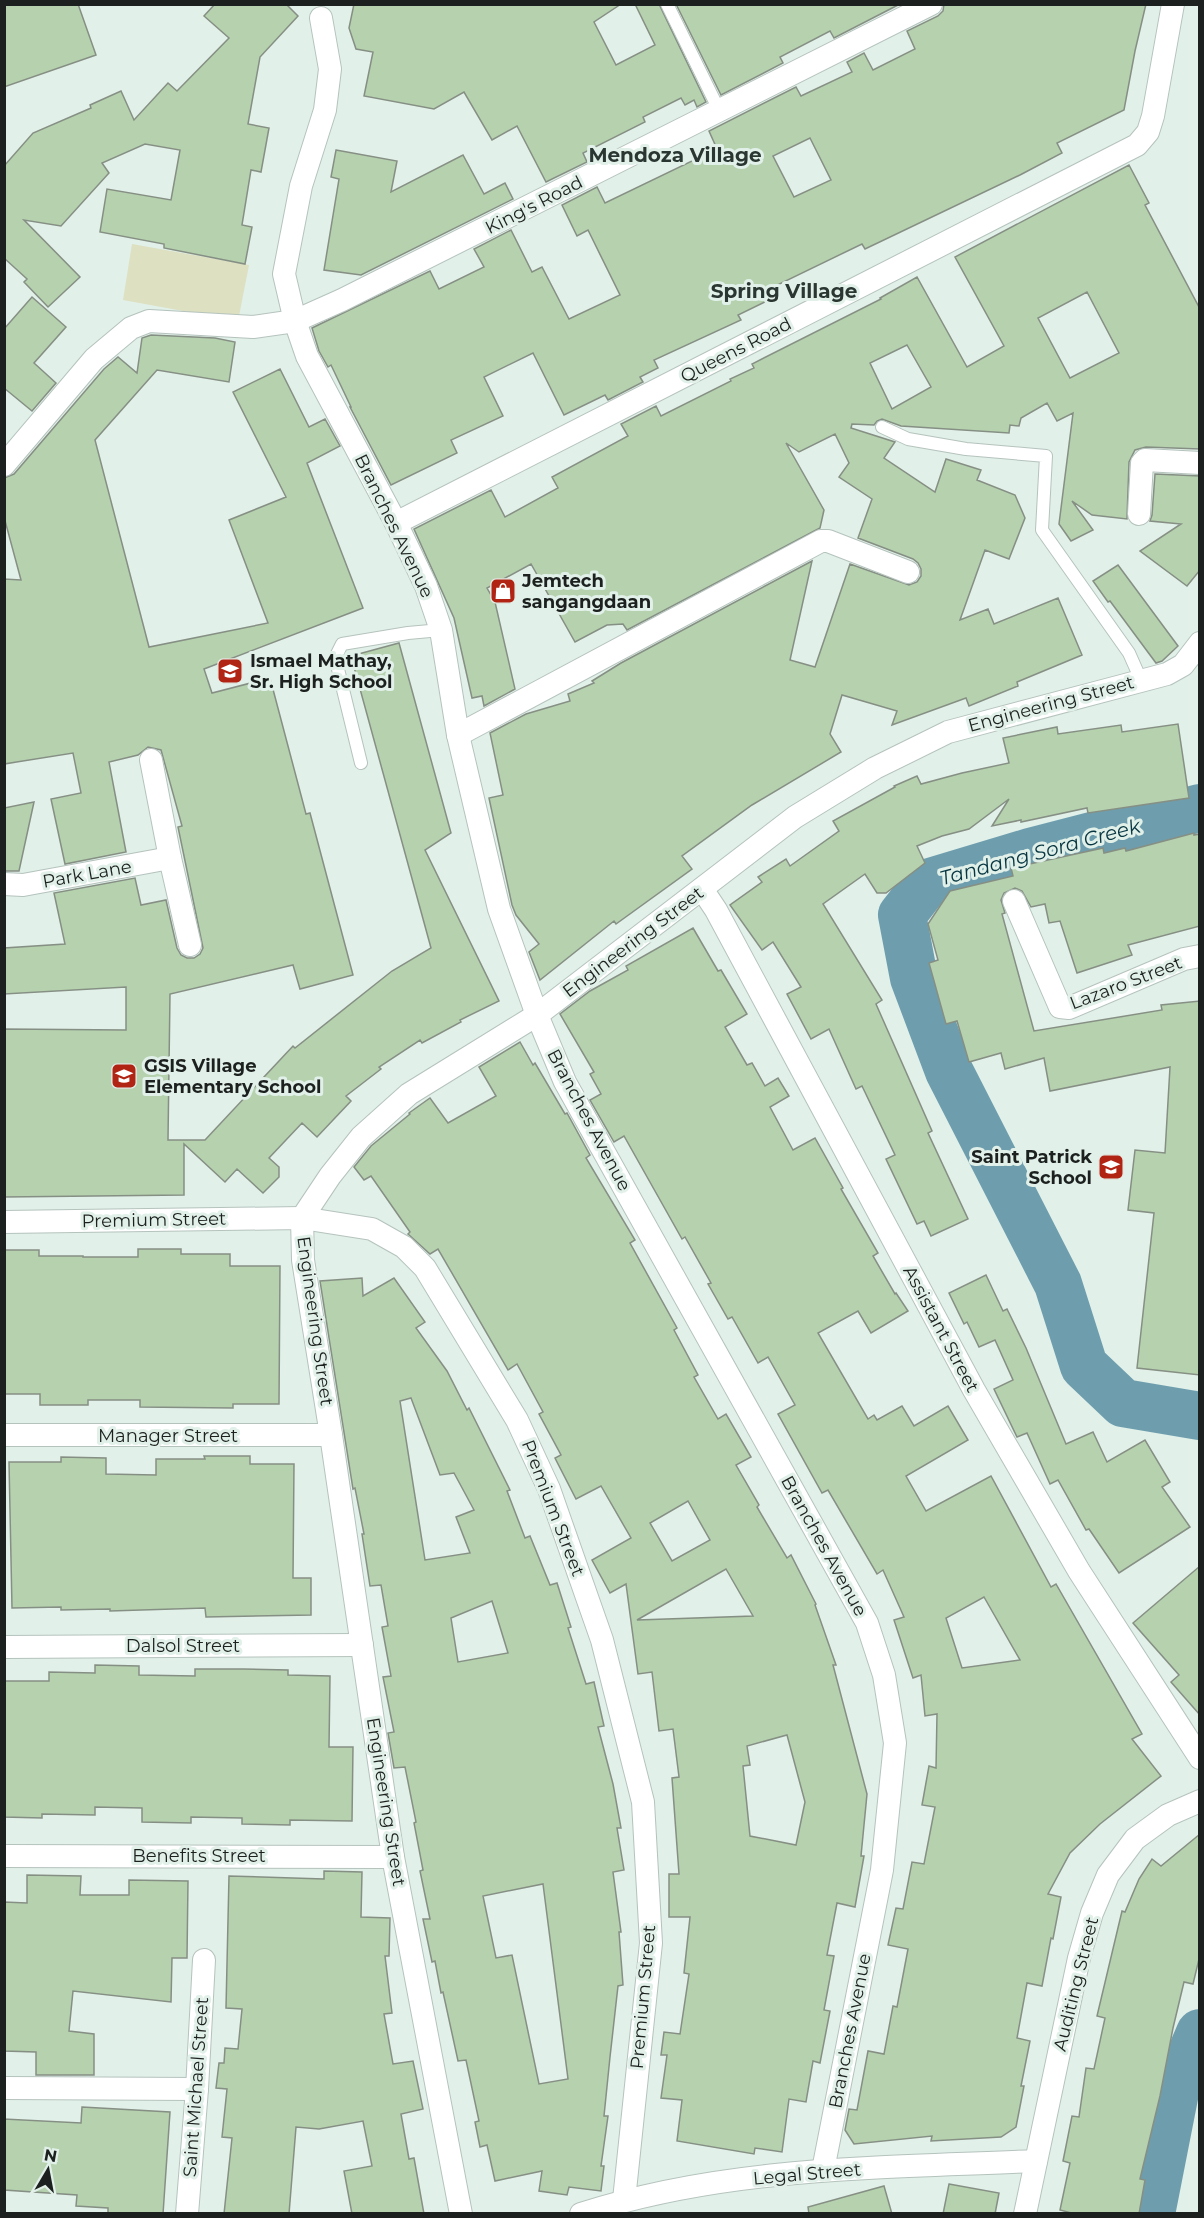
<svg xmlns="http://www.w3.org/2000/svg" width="1204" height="2218" font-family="Montserrat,sans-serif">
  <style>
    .green { fill: #dde0c1 }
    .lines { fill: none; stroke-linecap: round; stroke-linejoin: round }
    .river { stroke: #6e9eae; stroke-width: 48 }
    .building { fill: #b5d1ae; stroke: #868f84; stroke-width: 1.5; fill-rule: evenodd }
    .service-casing { stroke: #b5c3bd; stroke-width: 14 }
    .minor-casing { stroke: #b5c3bd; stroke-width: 24 }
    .service { stroke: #fff; stroke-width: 12 }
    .minor { stroke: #fff; stroke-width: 22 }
    .labels { text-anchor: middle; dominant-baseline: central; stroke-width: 6; stroke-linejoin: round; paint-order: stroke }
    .street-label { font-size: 18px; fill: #1c211f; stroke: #e1f0e9 }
    .poi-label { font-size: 18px; font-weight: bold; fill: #1c211f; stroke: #e1f0e9; text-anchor: start }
    .neighbourhood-label { font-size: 20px; font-weight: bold; fill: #2a3631; stroke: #e1f0e9 }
    .water-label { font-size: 20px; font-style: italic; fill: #073642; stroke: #e1f0e9 }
  </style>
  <rect width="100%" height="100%" fill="#e1f0e9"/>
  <path class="green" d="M 132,244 L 249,265 L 238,321 L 123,300 Z"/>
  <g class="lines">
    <g class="river">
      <path d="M 1200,808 L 1030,852 L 927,883 L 902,915 L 914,978 L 949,1071 L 1058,1284 L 1084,1366 L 1123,1403 L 1200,1416"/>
      <path d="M 1151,2214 L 1175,2092 L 1200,2033"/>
    </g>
  </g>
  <g class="building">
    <path d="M 4,4 L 78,4 L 96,55 L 4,87 Z"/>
    <path d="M 215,4 L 286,4 L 298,16 L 260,57 L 248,124 L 269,128 L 261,172 L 251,170 L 242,225 L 252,227 L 245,264 L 164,248 L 164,244 L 100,232 L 107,189 L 171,200 L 180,150 L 145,144 L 102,163 L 109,173 L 61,226 L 24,220 L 80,277 L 48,307 L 24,282 L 27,279 L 4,258 L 4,166 L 33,133 L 91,108 L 90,105 L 121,91 L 134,120 L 168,83 L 177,91 L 229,38 L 204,16 Z"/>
    <path d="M 354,4 L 621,4 L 594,22 L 616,65 L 655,45 L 635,4 L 659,4 L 706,102 L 697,107 L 694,100 L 685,105 L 681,98 L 643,117 L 645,122 L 583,153 L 587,162 L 546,182 L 517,126 L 492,140 L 464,92 L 434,109 L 364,96 L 373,52 L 356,49 L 349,28 Z"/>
    <path d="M 676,4 L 900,4 L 834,38 L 830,31 L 780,57 L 783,63 L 721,95 Z"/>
    <path d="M 944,4 L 1146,4 L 1135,51 L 1124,110 L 1057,143 L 1062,153 L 1020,175 L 865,249 L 862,244 L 771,288 L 775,297 L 738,315 L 741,320 L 654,360 L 658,368 L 640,377 L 643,382 L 608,400 L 605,395 L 564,415 L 533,353 L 484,377 L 503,416 L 451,440 L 457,453 L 391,485 L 350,407 L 351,407 L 331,365 L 328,367 L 319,351 L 312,328 L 430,271 L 439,289 L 484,267 L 474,249 L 511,230 L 532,272 L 542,267 L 569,319 L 620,295 L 588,230 L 577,236 L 562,205 L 597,187 L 605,203 L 717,149 L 709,131 L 796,87 L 801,96 L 852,72 L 847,62 L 864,53 L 873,70 L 915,49 L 907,31 L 938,16 L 943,11 ZM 810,138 L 831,180 L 794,197 L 773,156 Z"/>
    <path d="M 336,150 L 397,161 L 391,192 L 463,155 L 484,194 L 505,183 L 513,199 L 361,275 L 324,270 L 339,179 L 331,177 Z"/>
    <path d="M 1129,165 L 1149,203 L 1145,205 L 1200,309 L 1200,449 L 1146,447 L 1135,450 L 1129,462 L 1127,519 L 1092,515 L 1072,501 L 1093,530 L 1071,541 L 1059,524 L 1073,413 L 1057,421 L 1047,403 L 1021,418 L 1019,426 L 1010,425 L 1009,433 L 901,426 L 882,419 L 877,421 L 874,425 L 852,424 L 851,428 L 895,442 L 884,458 L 935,492 L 946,459 L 981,470 L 977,480 L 1015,495 L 1025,518 L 1009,559 L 985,550 L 960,620 L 988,609 L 994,624 L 1058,598 L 1082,655 L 1017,682 L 1018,686 L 969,706 L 966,698 L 892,725 L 897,711 L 842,695 L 830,734 L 841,752 L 752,805 L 682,856 L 692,869 L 616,924 L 614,921 L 540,980 L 529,952 L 539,944 L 516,915 L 512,905 L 489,798 L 503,795 L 490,733 L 526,714 L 570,701 L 568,694 L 594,683 L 592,681 L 621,663 L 812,561 L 790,660 L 815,667 L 850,564 L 909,585 L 917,582 L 921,576 L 921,569 L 918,563 L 913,559 L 858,538 L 872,499 L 839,477 L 849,463 L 835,434 L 799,452 L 786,443 L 824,510 L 820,528 L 627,630 L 623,624 L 607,625 L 575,642 L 531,564 L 487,588 L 495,602 L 515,689 L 484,706 L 482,696 L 472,698 L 454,618 L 414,529 L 491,490 L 505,517 L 558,488 L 552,477 L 628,436 L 621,424 L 656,406 L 661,416 L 731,381 L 730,379 L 754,368 L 752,364 L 881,299 L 880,298 L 917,277 L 967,367 L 1004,346 L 955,257 ZM 1087,292 L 1119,353 L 1070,378 L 1038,318 ZM 907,345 L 931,387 L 892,409 L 870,363 Z"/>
    <path d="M 32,297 L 66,327 L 34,363 L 56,383 L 32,411 L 4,388 L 4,329 Z"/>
    <path d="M 151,335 L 215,338 L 235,342 L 229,382 L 157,370 L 95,440 L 149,647 L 268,623 L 229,520 L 286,497 L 233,392 L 280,369 L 309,427 L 325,419 L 340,446 L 307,463 L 363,608 L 204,669 L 212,693 L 270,678 L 306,814 L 310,813 L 353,975 L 300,989 L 293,965 L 170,994 L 168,1140 L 205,1140 L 293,1046 L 295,1048 L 392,971 L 431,948 L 351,656 L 399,643 L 451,833 L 425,850 L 499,1001 L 460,1020 L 461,1022 L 422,1043 L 420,1040 L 379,1067 L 381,1069 L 346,1096 L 351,1101 L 317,1137 L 302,1123 L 269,1158 L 279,1167 L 279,1177 L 263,1193 L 237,1169 L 225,1182 L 184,1144 L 184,1195 L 4,1197 L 4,1029 L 126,1030 L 126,987 L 4,994 L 4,948 L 65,944 L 54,893 L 135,878 L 141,905 L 166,900 L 177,948 L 181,955 L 187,958 L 194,958 L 200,954 L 203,948 L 178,827 L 182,826 L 161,750 L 148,747 L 138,755 L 109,762 L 126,852 L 65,864 L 51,799 L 81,793 L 73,753 L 4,764 L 4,579 L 21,580 L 4,517 L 4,478 L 14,474 L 104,369 L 118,357 L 137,373 L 142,338 Z"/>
    <path d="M 1155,474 L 1200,476 L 1200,570 L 1187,586 L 1140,551 L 1181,524 L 1150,521 L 1152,515 Z"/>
    <path d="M 1118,565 L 1178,646 L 1162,661 L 1156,663 L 1110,601 L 1108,602 L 1093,581 Z"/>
    <path d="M 1178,724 L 1189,798 L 1088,813 L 1087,808 L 1021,822 L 1021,820 L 992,826 L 1009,799 L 969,829 L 942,836 L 917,846 L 925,863 L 886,893 L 877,893 L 865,874 L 823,904 L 882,1000 L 876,1004 L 932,1131 L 928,1133 L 968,1219 L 931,1236 L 924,1221 L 917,1224 L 886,1159 L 895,1155 L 862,1086 L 856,1089 L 829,1029 L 811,1039 L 787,994 L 801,987 L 773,942 L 762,950 L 730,905 L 762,882 L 758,877 L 786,859 L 790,866 L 839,831 L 833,821 L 895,787 L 894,786 L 917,776 L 921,784 L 962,773 L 1009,763 L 1003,738 L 1057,727 L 1058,734 L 1121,725 L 1122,732 Z"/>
    <path d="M 34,802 L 19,871 L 4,871 L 4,808 Z"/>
    <path d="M 1194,833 L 1194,835 L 1200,834 L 1200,926 L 1128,945 L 1132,955 L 1077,973 L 1060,921 L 1049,923 L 1045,904 L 1031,907 L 1022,891 L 1015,888 L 1004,893 L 1001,900 L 1005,913 L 1002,914 L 1034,1031 L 1162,1010 L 1161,1005 L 1200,1001 L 1200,1375 L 1137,1368 L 1154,1213 L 1128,1210 L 1135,1150 L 1165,1153 L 1170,1067 L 1050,1091 L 1044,1058 L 1005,1069 L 1001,1053 L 969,1062 L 957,1021 L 946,1024 L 929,963 L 938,960 L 928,924 L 950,891 L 1013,876 L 1011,868 L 1103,848 L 1104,853 L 1125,848 L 1126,851 Z"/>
    <path d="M 693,928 L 718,971 L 721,970 L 747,1014 L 725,1027 L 747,1065 L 752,1063 L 765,1086 L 778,1078 L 789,1096 L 770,1107 L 793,1150 L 815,1138 L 843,1188 L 841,1189 L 878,1253 L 873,1256 L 895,1294 L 896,1293 L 908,1311 L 871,1333 L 858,1311 L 818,1333 L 868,1419 L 874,1415 L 877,1420 L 902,1406 L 914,1426 L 948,1406 L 968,1440 L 906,1476 L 926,1511 L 991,1476 L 1051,1587 L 1056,1584 L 1142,1734 L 1132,1739 L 1161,1776 L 1100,1824 L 1070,1853 L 1048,1894 L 1061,1897 L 1053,1939 L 1051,1938 L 1042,1986 L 1027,1983 L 1017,2038 L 1030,2041 L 1021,2086 L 1024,2086 L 1016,2127 L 1001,2137 L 931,2141 L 932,2136 L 854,2144 L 845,2130 L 849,2109 L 857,2110 L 868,2051 L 884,2054 L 893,2006 L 897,2007 L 908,1949 L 888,1945 L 896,1908 L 903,1909 L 912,1862 L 924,1864 L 935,1807 L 922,1805 L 929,1766 L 936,1768 L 937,1714 L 925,1716 L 921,1675 L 913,1678 L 894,1620 L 904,1617 L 883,1570 L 877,1574 L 828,1490 L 822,1493 L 778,1414 L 795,1405 L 768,1357 L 758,1363 L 732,1317 L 728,1319 L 708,1284 L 711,1283 L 685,1237 L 682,1239 L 624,1136 L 614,1142 L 590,1100 L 601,1094 L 590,1074 L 594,1072 L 560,1014 L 590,991 L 628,970 L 626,966 ZM 984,1597 L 1020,1660 L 962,1668 L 946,1618 Z"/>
    <path d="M 520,1042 L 533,1065 L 535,1063 L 565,1114 L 567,1113 L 590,1155 L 586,1158 L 635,1240 L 630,1243 L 677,1328 L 674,1330 L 698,1375 L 694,1377 L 718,1419 L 726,1414 L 751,1457 L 736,1465 L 759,1505 L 757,1507 L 787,1558 L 791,1555 L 816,1604 L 815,1605 L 836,1665 L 833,1665 L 867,1794 L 861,1856 L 864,1856 L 855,1907 L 837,1903 L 827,1955 L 834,1956 L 824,2010 L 830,2011 L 820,2063 L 813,2061 L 806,2102 L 789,2099 L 782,2152 L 755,2148 L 754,2154 L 677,2141 L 682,2100 L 661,2098 L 667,2055 L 661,2055 L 664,2032 L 680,2034 L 689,1974 L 684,1973 L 690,1917 L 669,1917 L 669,1874 L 679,1874 L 672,1778 L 679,1777 L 673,1729 L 659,1731 L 652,1672 L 638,1674 L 626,1584 L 610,1593 L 592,1560 L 631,1538 L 601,1486 L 576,1499 L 555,1458 L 561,1455 L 539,1414 L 543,1412 L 517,1364 L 508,1370 L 438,1249 L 430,1254 L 408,1234 L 410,1232 L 371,1176 L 364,1180 L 354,1167 L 371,1146 L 410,1114 L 409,1113 L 430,1098 L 448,1123 L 496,1096 L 479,1067 ZM 688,1501 L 710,1540 L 672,1561 L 650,1523 ZM 726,1569 L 753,1616 L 637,1620 ZM 787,1735 L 805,1802 L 796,1845 L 750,1836 L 743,1766 L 750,1765 L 747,1746 Z"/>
    <path d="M 138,1249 L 181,1249 L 181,1254 L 230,1254 L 230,1266 L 280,1266 L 279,1404 L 233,1404 L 233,1408 L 140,1407 L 140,1400 L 88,1400 L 88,1405 L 40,1405 L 40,1394 L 4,1394 L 4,1250 L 39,1250 L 39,1256 L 83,1256 L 83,1257 L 138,1257 Z"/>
    <path d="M 986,1275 L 1003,1311 L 1007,1309 L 1026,1348 L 1066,1444 L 1093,1432 L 1107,1462 L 1145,1440 L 1170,1482 L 1162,1487 L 1190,1527 L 1119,1573 L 1089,1529 L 1086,1530 L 1058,1480 L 1050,1484 L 1027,1433 L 1017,1437 L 994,1389 L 1013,1380 L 995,1340 L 979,1347 L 967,1322 L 964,1324 L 949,1293 Z"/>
    <path d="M 362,1278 L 363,1296 L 394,1278 L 425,1322 L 416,1328 L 447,1371 L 467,1410 L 469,1408 L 510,1490 L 507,1491 L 525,1538 L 530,1536 L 550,1585 L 557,1583 L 571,1627 L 568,1628 L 586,1684 L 594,1682 L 604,1726 L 598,1727 L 613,1784 L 621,1828 L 617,1828 L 624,1870 L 613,1872 L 621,1932 L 619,1932 L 623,1985 L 618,1986 L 610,2057 L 604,2116 L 608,2116 L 601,2166 L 604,2166 L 601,2191 L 569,2187 L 567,2195 L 539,2191 L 542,2171 L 495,2181 L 487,2145 L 480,2147 L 475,2122 L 479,2121 L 466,2060 L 458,2061 L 443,1992 L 441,1993 L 435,1961 L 432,1962 L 423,1919 L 430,1919 L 420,1871 L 423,1870 L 414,1823 L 416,1822 L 405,1767 L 394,1768 L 388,1733 L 394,1732 L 383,1677 L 391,1676 L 382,1627 L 388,1626 L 381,1585 L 370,1586 L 362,1534 L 364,1534 L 355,1488 L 353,1489 L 320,1281 ZM 411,1398 L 440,1475 L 454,1473 L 474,1510 L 456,1517 L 470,1553 L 425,1560 L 400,1401 ZM 492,1601 L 508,1653 L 458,1662 L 451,1618 ZM 543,1884 L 568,2079 L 539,2084 L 512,1955 L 496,1958 L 483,1896 Z"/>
    <path d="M 204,1456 L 250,1456 L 250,1464 L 294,1464 L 293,1578 L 311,1578 L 311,1615 L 206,1617 L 205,1608 L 110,1611 L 110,1609 L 61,1610 L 61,1607 L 12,1608 L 9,1462 L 61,1462 L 61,1457 L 106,1458 L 106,1474 L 156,1475 L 156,1459 L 205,1459 Z"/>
    <path d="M 1200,1566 L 1200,1715 L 1171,1682 L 1179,1675 L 1133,1623 Z"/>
    <path d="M 95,1665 L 139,1666 L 139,1675 L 195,1676 L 195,1669 L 243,1669 L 288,1670 L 288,1675 L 330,1676 L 329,1747 L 353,1747 L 352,1821 L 290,1820 L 290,1825 L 242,1824 L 242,1818 L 191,1817 L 191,1823 L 142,1822 L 142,1808 L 95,1807 L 95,1815 L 42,1814 L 42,1818 L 4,1817 L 4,1681 L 49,1681 L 49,1672 L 95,1673 Z"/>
    <path d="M 1200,1834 L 1200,1955 L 1193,1984 L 1184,1982 L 1173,2028 L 1160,2096 L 1140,2179 L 1145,2180 L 1139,2214 L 1075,2214 L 1060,2210 L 1070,2163 L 1063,2161 L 1072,2116 L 1079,2117 L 1086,2068 L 1094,2069 L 1105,2018 L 1097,2016 L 1122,1911 L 1125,1912 L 1139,1879 L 1152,1859 L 1161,1866 Z"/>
    <path d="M 324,1871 L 362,1872 L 361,1917 L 390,1918 L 389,1956 L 385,1956 L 392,2013 L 384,2014 L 393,2064 L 413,2061 L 423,2109 L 401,2114 L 409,2159 L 414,2158 L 424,2214 L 352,2214 L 344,2171 L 372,2166 L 363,2121 L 319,2129 L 296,2127 L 289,2214 L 224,2214 L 232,2138 L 222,2137 L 227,2089 L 216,2088 L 219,2063 L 224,2063 L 225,2048 L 238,2049 L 242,2009 L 226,2008 L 229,1876 L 324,1879 Z"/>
    <path d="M 27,1875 L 81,1876 L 80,1895 L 129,1895 L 129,1880 L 188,1881 L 187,1958 L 172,1958 L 171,2002 L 73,1991 L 69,2031 L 94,2034 L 94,2075 L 36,2075 L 36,2052 L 4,2051 L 4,1902 L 27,1903 Z"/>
    <path d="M 82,2107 L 170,2112 L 163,2214 L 108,2214 L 108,2208 L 76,2206 L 77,2195 L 4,2190 L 4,2119 L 81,2123 Z"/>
    <path d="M 949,2184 L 999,2193 L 995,2214 L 943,2214 Z"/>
    <path d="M 884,2186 L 892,2214 L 809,2214 L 808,2207 Z"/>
  </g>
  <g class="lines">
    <g class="service-casing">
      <g id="service">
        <path d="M 667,4 L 720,112"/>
        <path d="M 882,427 L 908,439 L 966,449 L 1046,456 L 1042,530 L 1129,653 L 1141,680"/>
        <path d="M 361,763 L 337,665 L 337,654 L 342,644 L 408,633 L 441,630"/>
      </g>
    </g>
    <g class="minor-casing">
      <g id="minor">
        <path d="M 321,18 L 330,69 L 325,110 L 301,186 L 284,274 L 295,321 L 307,356 L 396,523 L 426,586 L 441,630 L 458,735 L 499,909 L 537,1015 L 565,1082 L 867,1623 L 884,1675 L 895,1743 L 882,1870 L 823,2170"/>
        <path d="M 4,465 L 94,359 L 131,328 L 149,321 L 253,327 L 295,321 L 342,300 L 931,4"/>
        <path d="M 1139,514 L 1142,463 L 1145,460 L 1200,463"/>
        <path d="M 396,523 L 1137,145 L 1148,132 L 1153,116 L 1173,4"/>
        <path d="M 458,735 L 821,541 L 828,541 L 908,572"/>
        <path d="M 151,760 L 170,858 L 190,945"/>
        <path d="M 4,884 L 23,885 L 170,858"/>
        <path d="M 702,889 L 716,910 L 974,1390 L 1079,1571 L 1200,1758"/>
        <path d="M 1014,901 L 1060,1007 L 1069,1008 L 1184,959 L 1200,956"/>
        <path d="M 4,1222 L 302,1218 L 372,1229 L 404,1247 L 425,1268 L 517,1420 L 549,1489 L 602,1640 L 643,1802 L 651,1943 L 624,2200"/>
        <path d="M 4,1435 L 331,1435"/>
        <path d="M 4,1647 L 362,1645"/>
        <path d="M 4,1856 L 393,1857"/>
        <path d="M 4,2088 L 197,2089"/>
        <path d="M 187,2214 L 197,2089 L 204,1960"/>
        <path d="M 461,2214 L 393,1857 L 331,1435 L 303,1260 L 302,1218 L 330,1176 L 361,1137 L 409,1094 L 537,1015 L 795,817 L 875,768 L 948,732 L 1167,674 L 1183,665 L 1200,643"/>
        <path d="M 581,2214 C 727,2166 884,2168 1036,2161"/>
        <path d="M 1025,2214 L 1079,1958 L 1092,1913 L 1108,1875 L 1135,1839 L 1168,1815 L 1200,1801"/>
      </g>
    </g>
    <use href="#service" class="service"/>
    <use href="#minor" class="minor"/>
  </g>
  <defs>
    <g id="shop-square" transform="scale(1.35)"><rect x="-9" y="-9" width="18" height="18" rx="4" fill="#b12312" stroke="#e1f0e9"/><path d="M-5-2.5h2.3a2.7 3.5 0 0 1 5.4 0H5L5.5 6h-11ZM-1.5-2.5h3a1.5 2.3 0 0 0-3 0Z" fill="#fff"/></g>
    <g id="school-square" transform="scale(1.35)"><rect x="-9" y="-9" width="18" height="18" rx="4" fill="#b12312" stroke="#e1f0e9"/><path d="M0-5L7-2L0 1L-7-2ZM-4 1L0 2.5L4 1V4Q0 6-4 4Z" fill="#fff"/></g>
  </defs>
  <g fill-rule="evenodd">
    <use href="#shop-square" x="503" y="591"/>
    <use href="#school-square" x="230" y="671"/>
    <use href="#school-square" x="124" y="1076"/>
    <use href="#school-square" x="1111" y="1167"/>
  </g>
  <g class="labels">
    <g class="street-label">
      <text transform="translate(534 205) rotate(-27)">King's Road</text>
      <text transform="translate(736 350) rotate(-27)">Queens Road</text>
      <text transform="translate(394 526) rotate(64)">Branches Avenue</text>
      <text transform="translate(1051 704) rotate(-15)">Engineering Street</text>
      <text transform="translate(87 874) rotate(-10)">Park Lane</text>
      <text transform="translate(633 942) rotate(-37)">Engineering Street</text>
      <text transform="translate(1126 983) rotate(-21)">Lazaro Street</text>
      <text transform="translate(589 1120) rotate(62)">Branches Avenue</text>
      <text transform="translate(154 1220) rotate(-1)">Premium Street</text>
      <text transform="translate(315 1321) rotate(82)">Engineering Street</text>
      <text transform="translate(941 1329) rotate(62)">Assistant Street</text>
      <text x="168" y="1436">Manager Street</text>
      <text transform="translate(553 1508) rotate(69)">Premium Street</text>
      <text transform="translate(824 1546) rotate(61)">Branches Avenue</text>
      <text x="183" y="1646">Dalsol Street</text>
      <text transform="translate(386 1802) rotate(81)">Engineering Street</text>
      <text x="199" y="1856">Benefits Street</text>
      <text transform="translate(1076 1984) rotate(-76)">Auditing Street</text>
      <text transform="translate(643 1997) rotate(-85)">Premium Street</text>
      <text transform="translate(850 2031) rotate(-79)">Branches Avenue</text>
      <text transform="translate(196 2087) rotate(-86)">Saint Michael Street</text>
      <text transform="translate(807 2174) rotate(-5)">Legal Street</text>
    </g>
    <g class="poi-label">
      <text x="522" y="581">Jemtech<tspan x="522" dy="21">sangangdaan</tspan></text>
      <text x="250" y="661">Ismael Mathay,<tspan x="250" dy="21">Sr. High School</tspan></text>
      <text x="144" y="1066">GSIS Village<tspan x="144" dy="21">Elementary School</tspan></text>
      <text x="1092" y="1157" text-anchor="end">Saint Patrick<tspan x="1092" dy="21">School</tspan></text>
    </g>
    <g class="neighbourhood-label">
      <text x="675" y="155">Mendoza Village</text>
      <text x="784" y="291">Spring Village</text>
    </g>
    <g class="water-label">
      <text transform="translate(1040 852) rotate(-15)">Tandang Sora Creek</text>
    </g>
  </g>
  <rect width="1204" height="2218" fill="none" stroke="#1c211f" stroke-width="12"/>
  <g transform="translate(48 2170) rotate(10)" stroke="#e1f0e9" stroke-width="4.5" paint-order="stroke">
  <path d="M0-4.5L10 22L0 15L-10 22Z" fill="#1c211f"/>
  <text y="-9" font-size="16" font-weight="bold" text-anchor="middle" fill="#1c211f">N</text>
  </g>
</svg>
